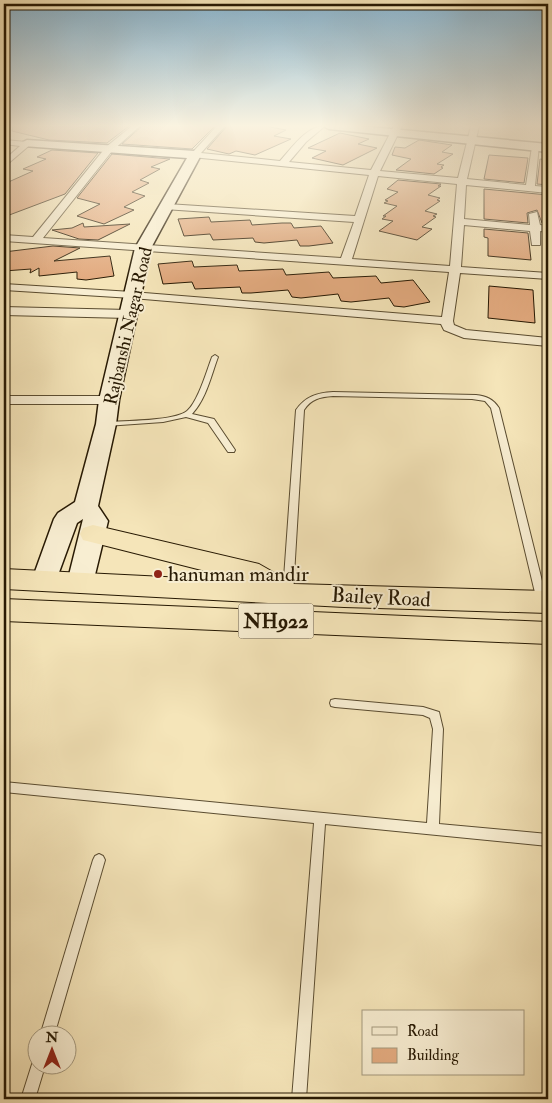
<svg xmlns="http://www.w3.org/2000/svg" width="552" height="1103" font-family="'IM FELL Double Pica',serif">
	<rect width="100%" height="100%" fill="#f5e5b9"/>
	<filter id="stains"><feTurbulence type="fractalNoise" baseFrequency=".004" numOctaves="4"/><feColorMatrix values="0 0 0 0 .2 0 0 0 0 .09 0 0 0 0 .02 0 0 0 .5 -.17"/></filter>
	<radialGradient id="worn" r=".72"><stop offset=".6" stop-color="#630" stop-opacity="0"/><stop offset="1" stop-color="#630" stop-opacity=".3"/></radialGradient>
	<!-- building -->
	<g fill="#e2aa7f" stroke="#271903">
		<polygon points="13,126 129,126 107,143 49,140 12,131"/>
		<polygon points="142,126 215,126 192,149 122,144"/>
		<polygon points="227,126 265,126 286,130 274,136 291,139 255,155 236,151 229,154 207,149"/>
		<polygon points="340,133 369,139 358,144 377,148 343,165 312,158 326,151 308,148"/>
		<polygon points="419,140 452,145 442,152 453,154 437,164 444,165 441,167 443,168 434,174 396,170 411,159 392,155 395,147 405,148"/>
		<polygon points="52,150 98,153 65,194 4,217 4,184 33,171 23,169 46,159 37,157"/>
		<polygon points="112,154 170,159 151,167 160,169 140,180 149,183 132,192 145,196 124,207 134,210 104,224 77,216 100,204 77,198"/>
		<polygon points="489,155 528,158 524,183 484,179"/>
		<polygon points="540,159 548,160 548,185 537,184"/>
		<polygon points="398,180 441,184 438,186 441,186 428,195 440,198 437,200 440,201 425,211 437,214 433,216 436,217 422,227 432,229 417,240 379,231 393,221 382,219 386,216 383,216 397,206 384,203 388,201 385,200 398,192 387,189"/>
		<polygon points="484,189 548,195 548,224 542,223 537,210 527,213 528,223 484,219"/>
		<polygon points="209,217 211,222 250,220 252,225 282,223 291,223 294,228 321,226 333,243 309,246 300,246 297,240 264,243 255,242 253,238 213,240 210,234 184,236 178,219"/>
		<polygon points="83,223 84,227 130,224 98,240 79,239 52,230 72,228"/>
		<polygon points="484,229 528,233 531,260 488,256 488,238 484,237"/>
		<polygon points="53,246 80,248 54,261 110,256 114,276 86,280 77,279 77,272 39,276 39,268 30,273 31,269 4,271 4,252"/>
		<polygon points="192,261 194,267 237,265 239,271 283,269 286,275 329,272 333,278 376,276 381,283 413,280 430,302 404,307 394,306 389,298 351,302 341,301 338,294 301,298 292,297 288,290 251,293 242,293 240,287 195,289 192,282 163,284 158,264"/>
		<polygon points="489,286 533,290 535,323 488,318"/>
	</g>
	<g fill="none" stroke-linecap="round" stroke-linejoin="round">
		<!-- lane casing -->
		<g stroke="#5a4c30" stroke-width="2">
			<g id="lane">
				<path d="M215,355L218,357C211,376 206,399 192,414L214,419L235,450L234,452H228L208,423L186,417L163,422L106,426L102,424L106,422C124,421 175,421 187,411C198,402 207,370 212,357Z"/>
				<path d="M333,392L476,395C486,396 493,399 499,408L547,601L545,603H539L537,601L491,408L485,401L472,399L333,396C320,397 311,399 304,410L293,592L291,594H285L283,592L296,410C306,396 317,393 333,392Z"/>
				<polygon points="335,699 423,707 439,712 443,729 439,824 548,834 548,846 325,824 306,1099 292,1099 314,823 4,792 4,782 427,823 433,729 430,718 423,715 335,707 331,706 330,703 331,700"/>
				<polygon points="99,854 103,856 105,860 54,1036 40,1036 93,860 95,856"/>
				<polygon points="38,1059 38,1066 45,1066 35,1099 21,1099 33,1061"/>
			</g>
		</g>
		<!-- street casing -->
		<g stroke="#5a4c30" stroke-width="2">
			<g id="street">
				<path d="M132,126H140L112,151L43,238L341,258L354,222L164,209V205L167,204L355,216L369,175L192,157V153L217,126H225L201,153L280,161C292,148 306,126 325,126L306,142L289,162L371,170L394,126H402L380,171L458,178L471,126H479L467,179L526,185L532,147L539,145L535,186L548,187V193L466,185L464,219L530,225L529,214L537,212L540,225L548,226V232L540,231V245H532L530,231L464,225L461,267L548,273V279L460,273L453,321L454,325L466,330L548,338V346L464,338L444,330L441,324L132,298L4,290V284L132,292L442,317L449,272L4,241V235L33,237L106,147ZM378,176L457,184L450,266L352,259Z"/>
				<polygon points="4,140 27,142 31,144 4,167 4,160 20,146 4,144"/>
				<polygon points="4,307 128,310 134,314 128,318 4,315"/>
				<polygon points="4,396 109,396 116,400 109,404 4,404"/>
			</g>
		</g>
		<!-- secondary casing -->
		<g stroke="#271903" stroke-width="3">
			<g id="secondary">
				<polygon points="323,126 360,126 548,144 548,152 329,129"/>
				<polygon points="27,140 195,151 201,155 151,248 119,400 116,424 98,506 108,521 93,583 89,590 80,592 71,590 67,583 83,519 77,523 54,586 45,589 36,586 32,580 54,519 58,513 75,502 96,424 99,400 135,248 187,158 23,146 23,142"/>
			</g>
		</g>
		<!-- highway casing -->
		<g stroke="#271903" stroke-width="2">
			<g id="highway">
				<polygon points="93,525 259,564 294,584 548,591 548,613 344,607 4,589 4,569 245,581 83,540 80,534 83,528"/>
				<polygon points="4,599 548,622 548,644 4,621"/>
			</g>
		</g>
		<!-- lane -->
		<use href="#lane" fill="#f8eed2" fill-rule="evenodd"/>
		<!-- street -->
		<use href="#street" fill="#f8eed2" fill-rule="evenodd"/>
		<!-- secondary -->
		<use href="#secondary" fill="#f8eed2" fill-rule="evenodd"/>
		<!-- highway -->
		<use href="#highway" fill="#f5e5b9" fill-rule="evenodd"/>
	</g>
	<!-- sky -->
	<linearGradient id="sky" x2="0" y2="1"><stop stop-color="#8ab8d4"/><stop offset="0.45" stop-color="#faf3e0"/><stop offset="1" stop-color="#faf3e0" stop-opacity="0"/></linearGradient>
	<rect width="552" height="280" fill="url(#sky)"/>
	<!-- markers -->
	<circle fill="#8f2418" stroke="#f8eed2" stroke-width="2" cx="158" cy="574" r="5"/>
	<g text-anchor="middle" stroke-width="4" stroke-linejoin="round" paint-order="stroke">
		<!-- far-street labels -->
		<g font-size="18" fill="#271903" stroke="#f8eed2">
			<text transform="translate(128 326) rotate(-77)" y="6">Rajbanshi Nagar Road</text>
		</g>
		<!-- shield labels -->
		<rect fill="#f8eed2" stroke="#665941" stroke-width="1" x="238.5" y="603.5" width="75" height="35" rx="4"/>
		<g font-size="20" font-weight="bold" fill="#271903">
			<text x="276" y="628">NH922</text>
		</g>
		<!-- poi labels -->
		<g font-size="21" fill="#271903" stroke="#f8eed2" text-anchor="start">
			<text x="168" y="581">hanuman mandir</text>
		</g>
		<!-- street labels -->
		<g font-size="21" fill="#271903" stroke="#f8eed2">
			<text transform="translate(381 597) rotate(3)" y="7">Bailey Road</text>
		</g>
	</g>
	<!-- margin -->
	<rect width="552" height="1103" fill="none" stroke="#f5e5b9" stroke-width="20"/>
	<rect x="5" y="5" width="542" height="1093" fill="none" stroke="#271903" stroke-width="2.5"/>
	<rect x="10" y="10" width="532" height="1083" fill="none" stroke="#271903"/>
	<!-- legend -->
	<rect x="362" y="1010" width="162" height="65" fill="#f8eed2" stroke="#a4997f"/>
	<rect x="372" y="1027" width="25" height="8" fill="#f8eed2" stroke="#a4997f"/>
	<text x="407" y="1036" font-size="15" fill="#271903">Road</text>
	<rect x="372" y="1048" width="25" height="15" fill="#e2aa7f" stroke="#a4997f"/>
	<text x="407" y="1060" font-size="15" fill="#271903">Building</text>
	<!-- north arrow -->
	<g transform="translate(52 1050)"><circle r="24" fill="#f8eed2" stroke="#a4997f"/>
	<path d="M0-4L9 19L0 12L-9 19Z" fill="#8f2418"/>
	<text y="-8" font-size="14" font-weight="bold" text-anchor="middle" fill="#271903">N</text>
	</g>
	<rect width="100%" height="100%" filter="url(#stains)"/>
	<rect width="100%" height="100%" fill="url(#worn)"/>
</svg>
